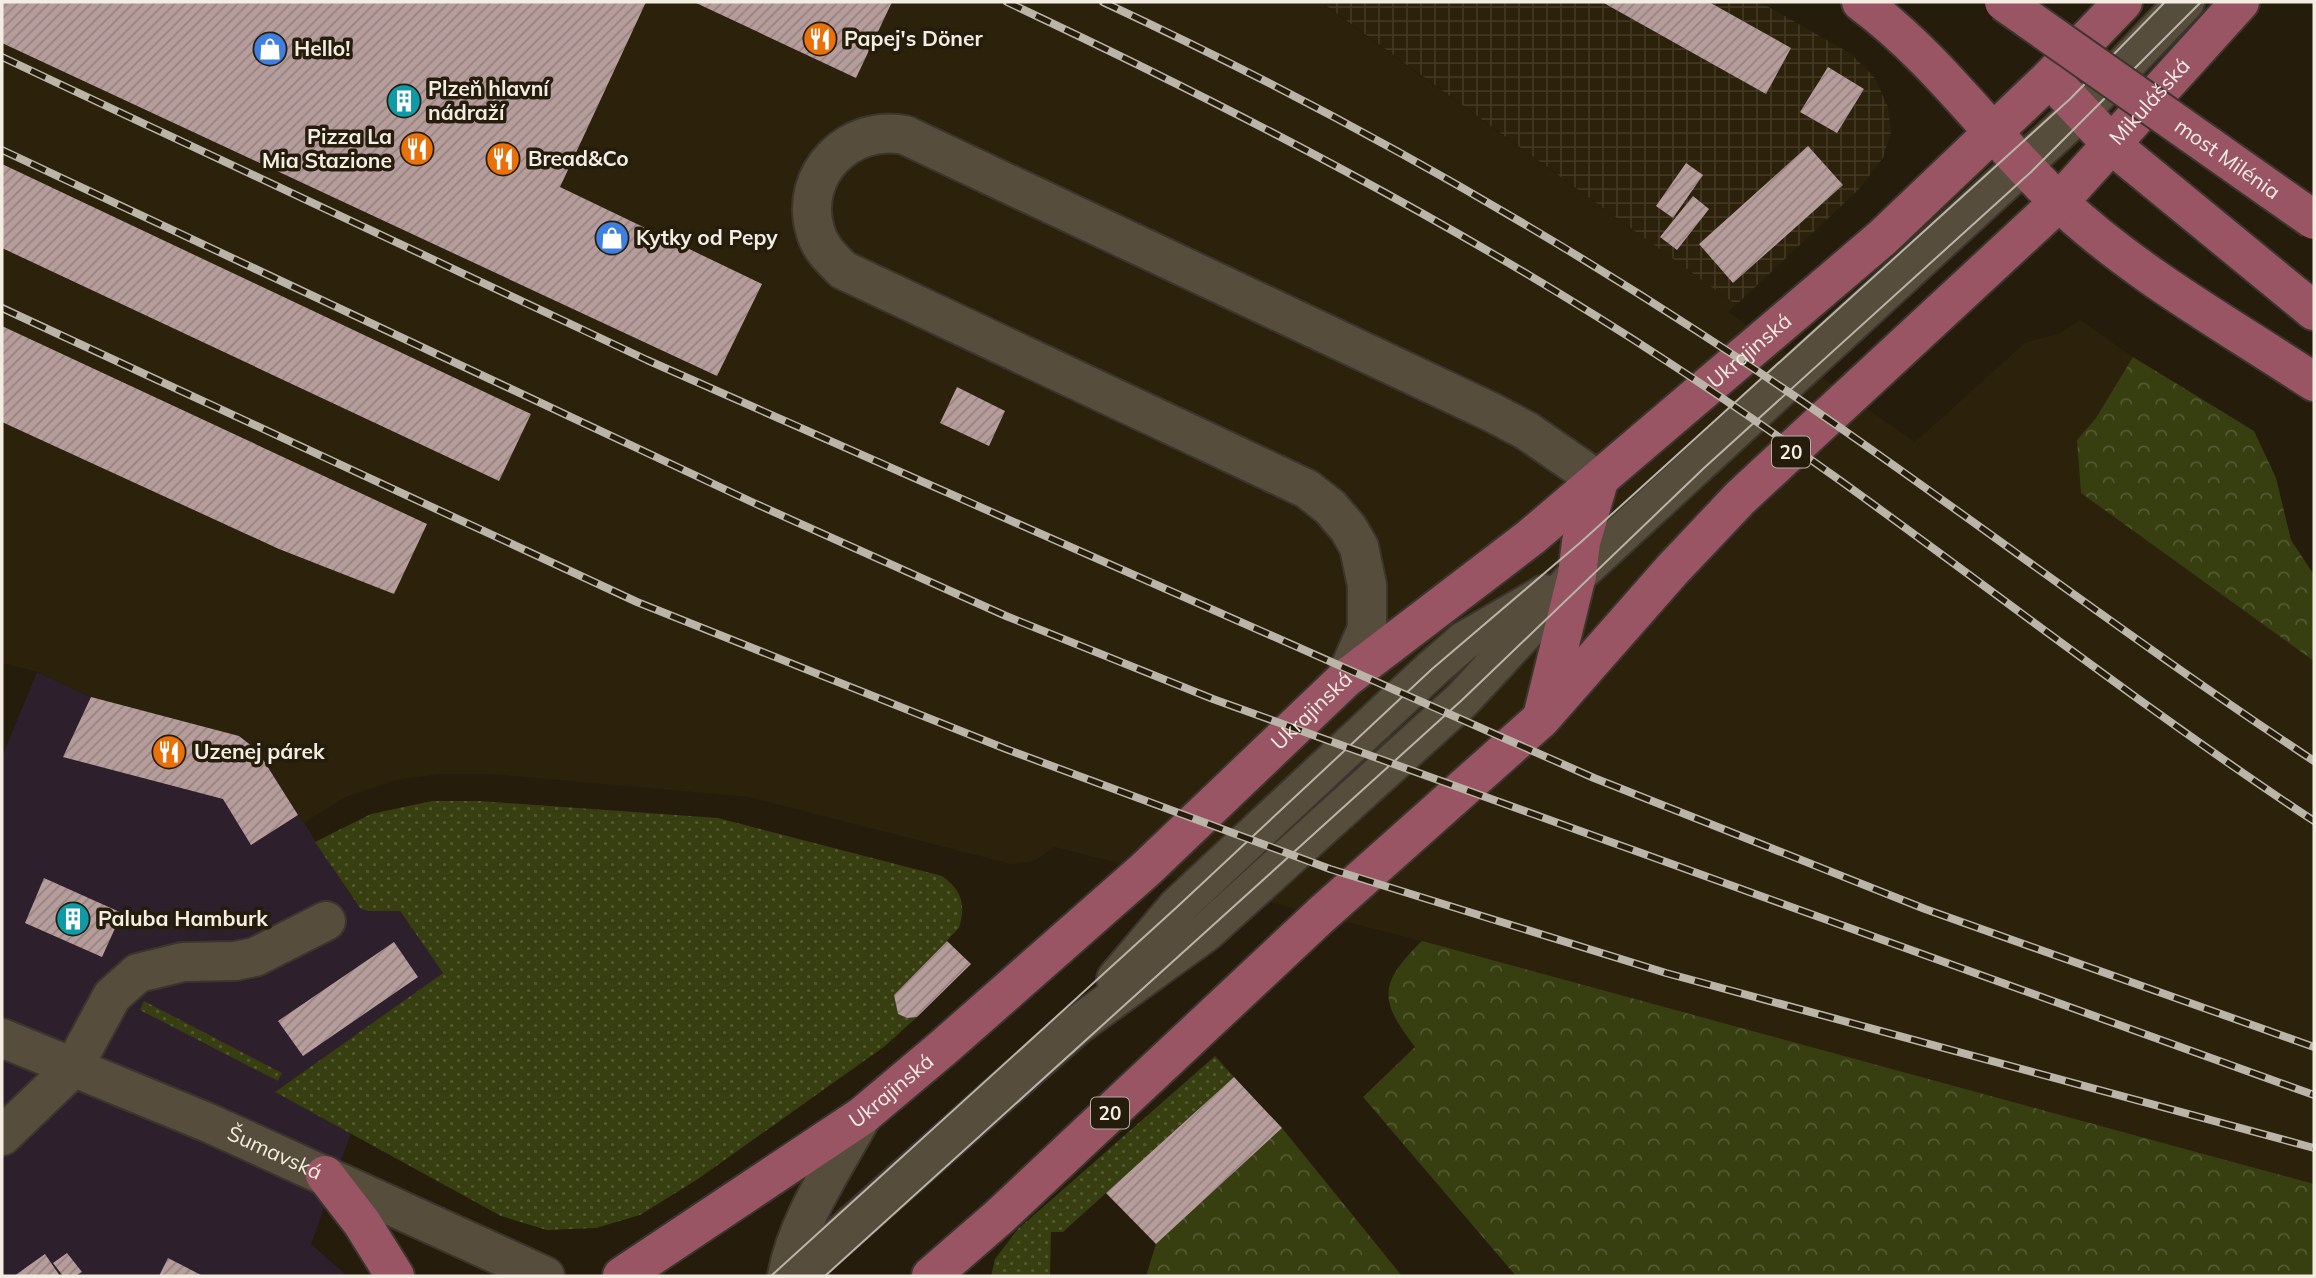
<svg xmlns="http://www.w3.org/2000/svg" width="2316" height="1278" font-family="Mulish,sans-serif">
	<defs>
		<pattern id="industrial-grid" width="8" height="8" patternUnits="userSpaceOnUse" patternTransform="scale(1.75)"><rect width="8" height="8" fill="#2c210a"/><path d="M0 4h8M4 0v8" fill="none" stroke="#413722"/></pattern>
		<pattern id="grass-dots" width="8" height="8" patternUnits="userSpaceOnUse" patternTransform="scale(1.75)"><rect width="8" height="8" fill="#373e10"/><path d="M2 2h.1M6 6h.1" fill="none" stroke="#545a32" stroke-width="1.8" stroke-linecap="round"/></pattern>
		<pattern id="forest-crowns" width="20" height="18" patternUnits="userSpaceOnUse" patternTransform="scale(1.75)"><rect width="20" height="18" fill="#373e10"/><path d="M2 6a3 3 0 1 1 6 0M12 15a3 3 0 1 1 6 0" fill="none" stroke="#545a32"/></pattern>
		<pattern id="building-hatch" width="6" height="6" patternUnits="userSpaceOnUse" patternTransform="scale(1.75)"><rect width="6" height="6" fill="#b69d9b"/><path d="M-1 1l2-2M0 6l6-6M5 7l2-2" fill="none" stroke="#958381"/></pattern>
	</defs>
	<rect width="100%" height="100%" fill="#251c0c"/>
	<!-- commercial -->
	<polygon fill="#2d202c" points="37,672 91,697 239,736 257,750 351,896 360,908 400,911 443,973 275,1092 351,1133 311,1244 347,1276 2,1276 2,757"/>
	<!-- industrial -->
	<polygon fill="url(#industrial-grid)" points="1321,2 1760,2 1851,54 1875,78 1888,107 1891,132 1883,158 1859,189 1736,305"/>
	<!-- built -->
	<polygon fill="#2c210a" points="2,2 1320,2 1736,305 1728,312 1915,442 2026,342 2058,334 2080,320 2133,357 2254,431 2276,478 2291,540 2314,575 2314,1247 1425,966 1421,941 1055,847 1034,861 1011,864 748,797 490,774 442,774 396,780 348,796 303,823 257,750 239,736 91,697 37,672 2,663"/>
	<!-- grass -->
	<g fill="url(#grass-dots)">
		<path d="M432,801H479L718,818L942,876C962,890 966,905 959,928L894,995L898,1014L907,1018L917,1017L885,1046L698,1179L640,1215L596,1228L547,1230L501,1216L275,1092L443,973L400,911H368L360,908L315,842L371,814Z"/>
		<polygon points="144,1001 282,1073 278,1081 140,1010"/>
		<polygon points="1215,1056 1234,1077 1063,1232 1051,1232 1050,1276 991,1276 995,1259 1018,1229"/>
	</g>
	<!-- forest -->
	<g fill="url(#forest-crowns)">
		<polygon points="2133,357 2254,431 2276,478 2291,540 2314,575 2314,661 2081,493 2077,440 2096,418"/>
		<path d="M1422,941L2314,1184V1276H1516L1363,1097L1415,1047C1379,1000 1378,984 1422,941Z"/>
		<polygon points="1282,1128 1402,1276 1146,1276 1156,1244"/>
	</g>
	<!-- building -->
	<g fill="url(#building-hatch)">
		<polygon points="2,2 646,2 560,187 762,284 717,376 2,43"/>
		<polygon points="694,2 892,2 856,78"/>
		<polygon points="1602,2 1709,2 1791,48 1766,94"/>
		<polygon points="1828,67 1864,89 1837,133 1800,112"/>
		<polygon points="1808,146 1843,185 1733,283 1699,244"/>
		<polygon points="1686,163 1703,175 1673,218 1656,206"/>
		<polygon points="2,164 531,414 499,481 2,248"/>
		<polygon points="1693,196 1709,209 1677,250 1660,237"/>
		<polygon points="2,326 427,524 394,594 279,549 2,422"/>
		<polygon points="957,387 1005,411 989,446 940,423"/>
		<polygon points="91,697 239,736 257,750 298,815 251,845 223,799 63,757"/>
		<polygon points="44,878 122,913 102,957 25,923"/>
		<polygon points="947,941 971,964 917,1017 907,1018 898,1014 894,995"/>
		<polygon points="394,942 418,977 303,1056 278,1021"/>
		<polygon points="1234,1077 1282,1128 1156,1244 1106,1193"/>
		<polygon points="67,1253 82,1272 75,1276 63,1276 53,1263"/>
		<polygon points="45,1254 60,1276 14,1276"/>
		<polygon points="168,1258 203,1276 159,1276"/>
	</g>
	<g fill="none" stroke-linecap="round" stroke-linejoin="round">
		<!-- minor casing -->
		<g stroke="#3c352d" stroke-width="42">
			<g id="minor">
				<path d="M1345,679L1367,629V585L1359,547L1348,528L1330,507L1307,489L843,270C831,258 819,247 815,230C799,174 849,124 905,135L1491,412L1527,431L1599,481"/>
				<polyline points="1116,979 1177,907 1432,669 1464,641 1545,594"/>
				<path id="s1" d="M2,1038L211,1124L545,1276"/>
				<polyline points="2,1136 73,1068 112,996 138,973 183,962 235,961 255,957 326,921"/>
				<path d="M787,1276C797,1220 835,1166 862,1116"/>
				<polyline points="795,1276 1076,1026 1206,932 1462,700 1577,575 2080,112 2185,2"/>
			</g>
		</g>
		<!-- major casing -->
		<g stroke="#3c352d" stroke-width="42">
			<g id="major">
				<path d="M1861,2C1937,58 1991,137 2059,202C2134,273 2228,325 2314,382"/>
				<polyline points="2050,78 2113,146 2314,311"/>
				<polyline points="1543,713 1577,575 1581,542 1599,481"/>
				<polyline points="325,1175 362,1223 395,1276"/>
				<path id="s2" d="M622,1276L862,1116L944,1047L1145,870L1345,679L1531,537L1882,238L2050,78L2123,2"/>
				<path id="s3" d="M931,1276L999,1217L1321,915L1541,719L1672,570L1740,498L2059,202L2240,2"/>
			</g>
		</g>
		<!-- minor -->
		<use href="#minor" stroke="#574d3c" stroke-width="38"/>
		<!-- major -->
		<use href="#major" stroke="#995564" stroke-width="38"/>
		<!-- tram -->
		<g stroke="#bbb4a8" stroke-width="2">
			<polyline points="771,1276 1177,907 1432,669 1581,542 2070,99 2165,2"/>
			<polyline points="825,1276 1462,700 1704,468 2031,172 2201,2"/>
		</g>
		<!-- rail casing -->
		<g stroke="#bbb4a8" stroke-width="8">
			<g id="rail">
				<path d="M1007,2C1235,109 1457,224 1668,362C1890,507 2094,676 2314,821"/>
				<path d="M1103,2C1310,98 1509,209 1700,333C1909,469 2106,624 2314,761"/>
				<polyline points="2,57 647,360 1594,778 1925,909 2314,1047"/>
				<polyline points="2,150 754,503 1006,616 1213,699 2314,1095"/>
				<polyline points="2,308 637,602 1006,749 1330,869 1666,973 2314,1148"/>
			</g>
		</g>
		<!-- rail -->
		<use href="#rail" stroke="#251c0c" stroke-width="5" stroke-dasharray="16" stroke-linecap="butt"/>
		<!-- major-bridge casing -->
		<g stroke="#3c352d" stroke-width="42" stroke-linecap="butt">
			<g id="major-bridge">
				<path id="s4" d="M2004,2L2314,220"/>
			</g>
		</g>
		<!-- major-bridge -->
		<use href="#major-bridge" stroke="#995564" stroke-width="38"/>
	</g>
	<!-- icons -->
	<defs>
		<g id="restaurant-disc" transform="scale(1.75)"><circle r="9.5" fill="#e8710a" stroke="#251c0c"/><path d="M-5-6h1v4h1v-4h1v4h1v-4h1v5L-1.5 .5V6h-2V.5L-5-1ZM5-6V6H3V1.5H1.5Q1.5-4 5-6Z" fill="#fff"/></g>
		<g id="shop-disc" transform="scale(1.75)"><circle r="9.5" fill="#3f7fe0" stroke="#251c0c"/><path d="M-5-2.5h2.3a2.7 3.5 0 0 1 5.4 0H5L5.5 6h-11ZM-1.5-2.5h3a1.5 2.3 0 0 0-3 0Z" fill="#fff"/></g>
		<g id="building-disc" transform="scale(1.75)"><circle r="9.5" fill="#0f9aa8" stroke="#251c0c"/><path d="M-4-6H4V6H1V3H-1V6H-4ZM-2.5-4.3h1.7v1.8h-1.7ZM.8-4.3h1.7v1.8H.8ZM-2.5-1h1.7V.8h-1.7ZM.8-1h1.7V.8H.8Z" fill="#fff"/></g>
	</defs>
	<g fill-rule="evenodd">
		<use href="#restaurant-disc" x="820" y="39"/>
		<use href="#shop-disc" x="270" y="49"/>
		<use href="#building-disc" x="404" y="101"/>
		<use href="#restaurant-disc" x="417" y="149"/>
		<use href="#restaurant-disc" x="503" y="159"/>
		<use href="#shop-disc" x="612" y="238"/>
		<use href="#restaurant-disc" x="169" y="752"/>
		<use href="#building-disc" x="73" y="919"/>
	</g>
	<g text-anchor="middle" stroke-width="7" stroke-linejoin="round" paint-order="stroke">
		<!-- shield labels -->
		<g fill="#251c0c" stroke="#b5aea2" stroke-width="2">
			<rect x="1772" y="436.5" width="38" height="31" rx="5"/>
			<rect x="1091" y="1097.5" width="38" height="31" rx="5"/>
		</g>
		<g font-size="19" font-weight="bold" fill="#f3ede2">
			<text x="1791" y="459">20</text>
			<text x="1110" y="1120">20</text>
		</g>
		<!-- poi labels -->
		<g font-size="21" font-weight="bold" fill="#f3ede2" stroke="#251c0c" text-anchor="start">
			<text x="844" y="46">Papej's Döner</text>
			<text x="294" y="56">Hello!</text>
			<text x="428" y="96">Plzeň hlavní<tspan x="428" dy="24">nádraží</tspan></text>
			<text x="392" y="144" text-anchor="end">Pizza La<tspan x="392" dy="24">Mia Stazione</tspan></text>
			<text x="528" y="166">Bread&amp;Co</text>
			<text x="636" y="245">Kytky od Pepy</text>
			<text x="194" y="759">Uzenej párek</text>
			<text x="98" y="926">Paluba Hamburk</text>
		</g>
		<!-- street labels -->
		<g font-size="21" fill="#f3ede2" stroke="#251c0c">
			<text dy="7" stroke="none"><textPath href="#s3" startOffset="1694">Mikulášská</textPath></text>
			<text dy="7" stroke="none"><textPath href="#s4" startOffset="273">most Milénia</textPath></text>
			<text dy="7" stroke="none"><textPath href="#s2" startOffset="1461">Ukrajinská</textPath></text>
			<text dy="7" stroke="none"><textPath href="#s2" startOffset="894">Ukrajinská</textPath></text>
			<text dy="7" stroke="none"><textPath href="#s2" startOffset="327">Ukrajinská</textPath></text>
			<text dy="7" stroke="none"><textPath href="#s1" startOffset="296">Šumavská</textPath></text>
		</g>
	</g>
	<!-- border -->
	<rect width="2316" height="1278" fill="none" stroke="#f3ede2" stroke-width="7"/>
</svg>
